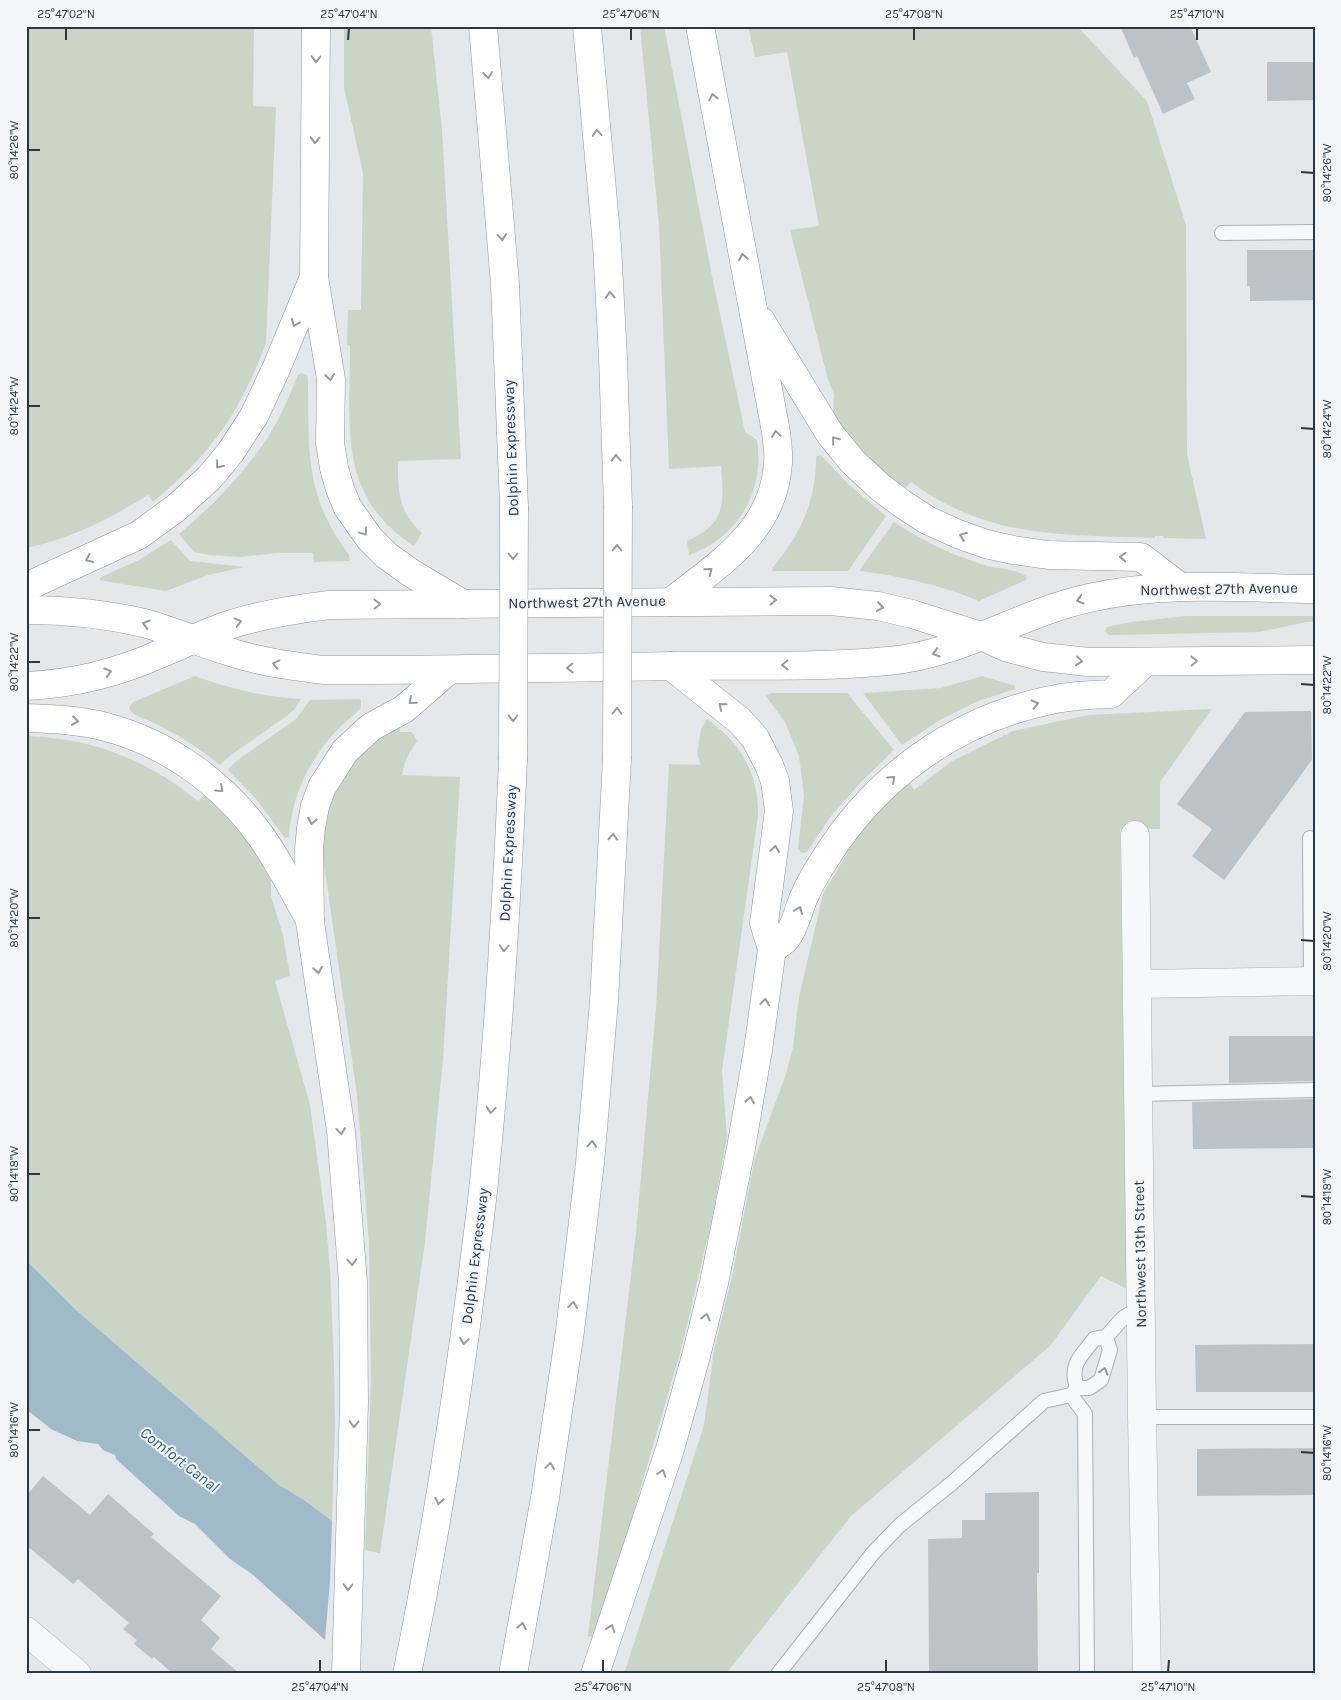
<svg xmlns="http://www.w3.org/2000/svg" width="1341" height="1700" font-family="Karla,sans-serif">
	<rect width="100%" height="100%" fill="#e4e8eb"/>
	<!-- green -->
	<g fill="#cbd5c5">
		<path d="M26,26H254L253,106L276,107L266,343C240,413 211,454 153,502L148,495C108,520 72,538 26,548Z"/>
		<path d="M344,26H431L442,130L461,459L398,461C398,491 398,512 422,533L414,546C337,496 350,426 350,346L347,345L348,310H361L363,173L344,88Z"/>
		<path d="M640,26H664L713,281L745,432L757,440C765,491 738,538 689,555L687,541C726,524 724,503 721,466L669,469L659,225Z"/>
		<path d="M748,26H1077L1147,101L1186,225L1187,454L1206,539L1164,538L1163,536H1155V538C1066,535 987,539 911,482L904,490C875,466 856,445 833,416L834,394L828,380L790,230L819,226L787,52L755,57Z"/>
		<path d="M301,373L307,375L308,379C309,450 304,495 349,555L350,561L314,562L313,553H277L240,557L209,555L194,552L179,534C218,501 254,464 279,418C286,404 292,389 298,375Z"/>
		<path d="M821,455L849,485L886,516L848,571H772L773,567C800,536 816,500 816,459L817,456Z"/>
		<path d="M894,522C923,541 954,556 987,566C997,568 1022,571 1027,577L1026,580L979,601C940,585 901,576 859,571Z"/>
		<polygon points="171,540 190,561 245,567 208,575 166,591 99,580 101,577 139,560"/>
		<polygon points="1187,616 1315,616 1315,622 1307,622 1259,632 1113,635 1109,635 1105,631 1107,627 1131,622"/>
		<path d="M195,676C230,689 264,697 301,699L295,709L287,716L231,755L220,765C199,748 177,734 152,722C144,718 133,717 129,708L133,702Z"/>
		<polygon points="982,676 1015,686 1015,689 978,701 940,720 902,745 863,693 941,688"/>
		<polygon points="771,693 847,693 894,750 862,781 831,816 807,852 802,853 798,849 804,795 799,756 786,724 766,696"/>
		<path d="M358,699L361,700V708C355,714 347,720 341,726C311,755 291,796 289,837L285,838L256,799L228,770L235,762L296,719L310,700Z"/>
		<polygon points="1212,709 1160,782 1160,829 1120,829 1127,1289 1101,1276 1050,1346 851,1516 726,1674 624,1674 704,1425 714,1350 733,1272 754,1161 786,1074 793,1047 799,997 823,894 860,831 908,781 914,790 952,761 1013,731 1089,715"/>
		<path d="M707,719C741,743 759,774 758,816L722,1071L727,1138L711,1223L682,1346L597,1638L588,1636L636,1233L656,1008L669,764L701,765L697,754L701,729Z"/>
		<path d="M400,723V732H412L417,741C409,752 404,762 402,775L460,777L443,1059L425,1242L380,1553L365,1550L371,1381L369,1243L357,1095L322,850L324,818L338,783L360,751Z"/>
		<path d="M26,736C93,738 147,760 198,801L205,794L241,832L263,863L271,881V896L283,935L290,976L275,981L310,1105L326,1223L330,1270L334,1365L335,1427L332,1521L304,1500L279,1485L76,1310L26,1260Z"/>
	</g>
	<!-- water -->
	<polygon fill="#a0baca" points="26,1260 76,1310 279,1485 304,1500 332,1521 330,1582 325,1640 252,1574 230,1559 195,1524 179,1516 116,1459 115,1455 103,1450 98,1444 77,1441 51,1429 26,1409"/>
	<!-- building -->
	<g fill="#bbc2c8">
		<polygon points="1120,26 1190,26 1211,72 1187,83 1195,99 1163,114 1137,56 1134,58"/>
		<polygon points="1267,62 1315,62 1315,100 1267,101"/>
		<polygon points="1247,250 1315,250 1315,300 1250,301 1250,286 1247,286"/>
		<polygon points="1311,711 1312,760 1224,880 1192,856 1212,829 1177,804 1245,712"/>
		<polygon points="1229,1036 1315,1036 1315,1081 1229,1083"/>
		<polygon points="1315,1099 1315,1148 1193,1149 1192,1102"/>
		<polygon points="1315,1344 1315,1392 1196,1392 1195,1345"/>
		<polygon points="1315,1448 1315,1495 1197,1496 1197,1449"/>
		<polygon points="43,1476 90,1515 108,1494 154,1534 151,1537 221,1596 201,1620 220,1638 211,1649 240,1674 173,1674 154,1657 152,1659 134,1644 137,1640 123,1629 129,1623 78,1579 73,1584 26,1545 26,1496"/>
		<polygon points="1039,1492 1039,1573 1037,1573 1038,1674 929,1674 928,1539 962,1538 962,1520 985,1520 985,1493"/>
	</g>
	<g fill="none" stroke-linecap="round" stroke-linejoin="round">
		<!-- service casing -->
		<g stroke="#a9afb5" stroke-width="16">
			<g id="service">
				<polyline points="1222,233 1315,232"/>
				<polyline points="1310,838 1311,981"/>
				<polyline points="1139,1094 1315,1090"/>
				<path d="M1077,1388C1069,1364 1081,1357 1094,1339L1106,1337L1123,1318L1141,1307"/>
				<polyline points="1077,1388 1089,1388 1101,1380 1110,1350 1106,1337"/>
				<polyline points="1071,1395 1085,1414 1087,1674"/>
				<polyline points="1142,1417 1315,1417"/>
				<polyline points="778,1674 873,1553 900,1525 952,1483 1044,1401 1071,1395 1077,1388"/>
			</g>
		</g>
		<!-- minor casing -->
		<g stroke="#a9afb5" stroke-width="29">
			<g id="minor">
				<polyline points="1135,835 1142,1417 1147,1674"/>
				<polyline points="1137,984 1315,981"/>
				<polyline points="26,1631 77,1674"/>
			</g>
		</g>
		<!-- trunk casing -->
		<g stroke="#8b97a2" stroke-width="29">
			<g id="trunk">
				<path d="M26,610C66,610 105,614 144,623C172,631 199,642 227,651C259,662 292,666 324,670C440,670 556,668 672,666C744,665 817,668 888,661C960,655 1020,613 1089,598C1163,581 1240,588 1315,589"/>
				<path d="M26,686C72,684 120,672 162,653C185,644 208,631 232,624C264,614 296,609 329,605L831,601L878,606L912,614L981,636L1008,648L1043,657L1088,662L1315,660"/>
			</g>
		</g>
		<!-- motorway casing -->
		<g stroke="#8b97a2" stroke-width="29">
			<g id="motorway">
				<polyline points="316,26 314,277 331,379 330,443 334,468 340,489 348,508 370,539 386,555 411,573 463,604"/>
				<polyline points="483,26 505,284 514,507"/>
				<polyline points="587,26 607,245 613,358 618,506"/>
				<polyline points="761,321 830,434 853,462 881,488 901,503 927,520 958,534 986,544 1013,550 1048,555 1141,557 1180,587"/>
				<polyline points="26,587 139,535 176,508 209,478 230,453 254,416 276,369 314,277"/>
				<path d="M671,602C720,563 774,531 778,463C779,453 777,442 776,432L700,26"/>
				<path d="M26,718C53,719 80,720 106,727C167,743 223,783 260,835C279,861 294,892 310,920"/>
				<path d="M772,949C777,945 784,942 787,937C794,929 799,909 803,899C809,885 817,871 825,859C876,777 956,719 1051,700C1071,695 1091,695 1111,694L1145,662"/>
				<polyline points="346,1674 354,1403 353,1282 341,1131 310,922 309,849 311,828 315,806 322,787 345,751 371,727 404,709 449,670"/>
				<path d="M407,1674C434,1544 455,1412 472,1281C476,1244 482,1207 485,1171C499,1034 507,897 513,759"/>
				<polyline points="513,1674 545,1498 570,1331 590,1163 604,1001 617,759"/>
				<polyline points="595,1674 670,1449 696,1356 714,1283 741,1148 758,1050 772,949 764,923 779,811 775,781 769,765 755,738 740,721 671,666"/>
			</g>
		</g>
		<!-- service -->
		<use href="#service" stroke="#f6f8f9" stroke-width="14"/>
		<!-- minor -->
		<use href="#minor" stroke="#f6f8f9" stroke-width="28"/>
		<!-- trunk -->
		<use href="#trunk" stroke="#fff" stroke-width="28"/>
		<!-- motorway -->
		<use href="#motorway" stroke="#fff" stroke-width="28"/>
		<!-- motorway-bridge casing -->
		<g stroke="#8b97a2" stroke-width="29" stroke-linecap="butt">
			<g id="motorway-bridge">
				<polyline points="513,759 514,507"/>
				<polyline points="617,759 618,506"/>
			</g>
		</g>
		<!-- motorway-bridge -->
		<use href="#motorway-bridge" stroke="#fff" stroke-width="28"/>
	</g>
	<!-- one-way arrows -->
	<defs><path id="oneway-chevron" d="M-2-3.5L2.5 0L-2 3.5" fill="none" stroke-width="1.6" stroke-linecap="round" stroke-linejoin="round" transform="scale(1.25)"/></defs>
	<g stroke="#959ba1">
		<use href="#oneway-chevron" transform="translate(316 59) rotate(91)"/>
		<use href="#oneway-chevron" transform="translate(488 75) rotate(84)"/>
		<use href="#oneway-chevron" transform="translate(713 97) rotate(-101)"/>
		<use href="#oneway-chevron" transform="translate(597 133) rotate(-95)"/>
		<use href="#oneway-chevron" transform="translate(315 140) rotate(91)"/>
		<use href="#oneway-chevron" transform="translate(502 237) rotate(85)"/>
		<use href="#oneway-chevron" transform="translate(743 257) rotate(-100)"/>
		<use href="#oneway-chevron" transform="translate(610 295) rotate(-93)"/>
		<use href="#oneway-chevron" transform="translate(295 323) rotate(112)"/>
		<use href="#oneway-chevron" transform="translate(330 377) rotate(84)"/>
		<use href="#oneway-chevron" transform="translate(776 434) rotate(-98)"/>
		<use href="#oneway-chevron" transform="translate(835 440) rotate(-129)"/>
		<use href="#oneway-chevron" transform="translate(616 458) rotate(-92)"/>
		<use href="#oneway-chevron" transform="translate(219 465) rotate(129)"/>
		<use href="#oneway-chevron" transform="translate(364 532) rotate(53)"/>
		<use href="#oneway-chevron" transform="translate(963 536) rotate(-159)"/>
		<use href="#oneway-chevron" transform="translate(617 548) rotate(-90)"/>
		<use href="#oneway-chevron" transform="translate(513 556) rotate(90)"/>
		<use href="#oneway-chevron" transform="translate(1123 557) rotate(-178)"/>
		<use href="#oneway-chevron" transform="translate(89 559) rotate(156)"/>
		<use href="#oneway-chevron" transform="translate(709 571) rotate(-39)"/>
		<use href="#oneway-chevron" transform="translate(773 600) rotate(-1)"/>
		<use href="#oneway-chevron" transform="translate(1080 600) rotate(164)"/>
		<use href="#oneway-chevron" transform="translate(377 604) rotate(-1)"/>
		<use href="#oneway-chevron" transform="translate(880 607) rotate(10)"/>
		<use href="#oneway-chevron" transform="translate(238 622) rotate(-15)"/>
		<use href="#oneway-chevron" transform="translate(146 624) rotate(-164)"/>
		<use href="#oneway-chevron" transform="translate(936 653) rotate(164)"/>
		<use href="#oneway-chevron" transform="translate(1079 661) rotate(7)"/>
		<use href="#oneway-chevron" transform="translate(1194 661) rotate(-1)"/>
		<use href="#oneway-chevron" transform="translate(276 664) rotate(-167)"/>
		<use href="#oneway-chevron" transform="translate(785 665) rotate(179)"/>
		<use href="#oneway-chevron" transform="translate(570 668) rotate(179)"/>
		<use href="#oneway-chevron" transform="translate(108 672) rotate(-17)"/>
		<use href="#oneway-chevron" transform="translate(412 701) rotate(139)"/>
		<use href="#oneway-chevron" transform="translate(1035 704) rotate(-14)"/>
		<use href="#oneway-chevron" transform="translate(722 706) rotate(-140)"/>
		<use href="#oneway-chevron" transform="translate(617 711) rotate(-90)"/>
		<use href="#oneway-chevron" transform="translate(513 718) rotate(90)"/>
		<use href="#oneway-chevron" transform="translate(75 721) rotate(8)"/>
		<use href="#oneway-chevron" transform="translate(892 779) rotate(-42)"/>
		<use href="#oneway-chevron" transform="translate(220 789) rotate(42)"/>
		<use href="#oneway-chevron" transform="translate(312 821) rotate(101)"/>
		<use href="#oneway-chevron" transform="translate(613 837) rotate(-87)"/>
		<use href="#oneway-chevron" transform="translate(775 849) rotate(-82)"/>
		<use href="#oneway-chevron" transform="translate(799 910) rotate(-68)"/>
		<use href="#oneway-chevron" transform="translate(504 948) rotate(94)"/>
		<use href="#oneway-chevron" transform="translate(318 970) rotate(81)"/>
		<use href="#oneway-chevron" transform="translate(765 1002) rotate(-82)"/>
		<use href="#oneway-chevron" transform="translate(750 1100) rotate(-80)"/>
		<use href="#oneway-chevron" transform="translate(491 1110) rotate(95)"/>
		<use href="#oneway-chevron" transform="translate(341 1131) rotate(84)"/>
		<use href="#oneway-chevron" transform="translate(592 1144) rotate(-85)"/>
		<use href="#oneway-chevron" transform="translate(352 1262) rotate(86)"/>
		<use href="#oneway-chevron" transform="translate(573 1305) rotate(-83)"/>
		<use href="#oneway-chevron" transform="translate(706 1317) rotate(-76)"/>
		<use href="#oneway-chevron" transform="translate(464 1341) rotate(98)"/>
		<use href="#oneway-chevron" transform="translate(354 1424) rotate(91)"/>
		<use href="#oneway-chevron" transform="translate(550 1466) rotate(-82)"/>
		<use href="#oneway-chevron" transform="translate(662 1473) rotate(-72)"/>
		<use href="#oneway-chevron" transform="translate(439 1501) rotate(100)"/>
		<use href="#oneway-chevron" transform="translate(348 1587) rotate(91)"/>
		<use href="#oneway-chevron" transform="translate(522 1626) rotate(-80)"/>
		<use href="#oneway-chevron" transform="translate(611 1628) rotate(-71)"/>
	</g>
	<use stroke="#90989e" href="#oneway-chevron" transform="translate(1104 1371) rotate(-73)"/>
	<!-- ticks -->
	<path fill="none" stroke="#2b3743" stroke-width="2" d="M66,40V28M348,40L349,28M631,40V28M914,40V28M1197,40V28M28,150H40M1301,172L1314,173M28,406H40M1301,428L1314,429M28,662H40M1301,684L1314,685M28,918H40M1301,940L1314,941M28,1174H40M1301,1196L1314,1197M28,1430H40M1301,1452L1314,1453M320,1672V1660M603,1672V1660M886,1672V1660M1168,1672L1169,1660"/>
	<g text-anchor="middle" stroke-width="4" stroke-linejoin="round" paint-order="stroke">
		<!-- street labels -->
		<g font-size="15" fill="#2b3743" stroke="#f3f6f8">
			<text transform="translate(511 448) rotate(-92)" y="5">Dolphin Expressway</text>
			<text transform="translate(1219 589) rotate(-1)" y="5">Northwest 27th Avenue</text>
			<text transform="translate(587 602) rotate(-1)" y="5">Northwest 27th Avenue</text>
			<text transform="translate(508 853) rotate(-87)" y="5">Dolphin Expressway</text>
			<text transform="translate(1140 1254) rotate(-91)" y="5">Northwest 13th Street</text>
			<text transform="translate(475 1256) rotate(-83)" y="5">Dolphin Expressway</text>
		</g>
		<!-- water labels -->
		<g font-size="16" font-style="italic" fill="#365c77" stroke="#f3f6f8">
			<text transform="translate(180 1459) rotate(38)" y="6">Comfort Canal</text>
		</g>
	</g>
	<!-- border -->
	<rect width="1341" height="1700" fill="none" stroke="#f3f6f8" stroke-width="55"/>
	<rect x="28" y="28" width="1286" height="1644" fill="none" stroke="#2b3743" stroke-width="2"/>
	<g font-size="12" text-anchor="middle" fill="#2b3743">
		<text x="66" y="18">25°47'02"N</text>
		<text x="349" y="18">25°47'04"N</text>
		<text x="631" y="18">25°47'06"N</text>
		<text x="914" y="18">25°47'08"N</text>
		<text x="1197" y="18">25°47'10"N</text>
		<text transform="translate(14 150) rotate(-90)" y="4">80°14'26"W</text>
		<text transform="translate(1327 173) rotate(-90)" y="4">80°14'26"W</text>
		<text transform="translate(14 406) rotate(-90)" y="4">80°14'24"W</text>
		<text transform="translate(1327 429) rotate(-90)" y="4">80°14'24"W</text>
		<text transform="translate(14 662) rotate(-90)" y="4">80°14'22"W</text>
		<text transform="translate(1327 685) rotate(-90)" y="4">80°14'22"W</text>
		<text transform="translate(14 918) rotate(-90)" y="4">80°14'20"W</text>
		<text transform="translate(1327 941) rotate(-90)" y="4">80°14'20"W</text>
		<text transform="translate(14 1174) rotate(-90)" y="4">80°14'18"W</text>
		<text transform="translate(1327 1197) rotate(-90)" y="4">80°14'18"W</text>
		<text transform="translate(14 1430) rotate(-90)" y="4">80°14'16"W</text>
		<text transform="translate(1327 1453) rotate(-90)" y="4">80°14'16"W</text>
		<text x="320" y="1691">25°47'04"N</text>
		<text x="603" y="1691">25°47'06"N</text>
		<text x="886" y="1691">25°47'08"N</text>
		<text x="1168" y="1691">25°47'10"N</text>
	</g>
</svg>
